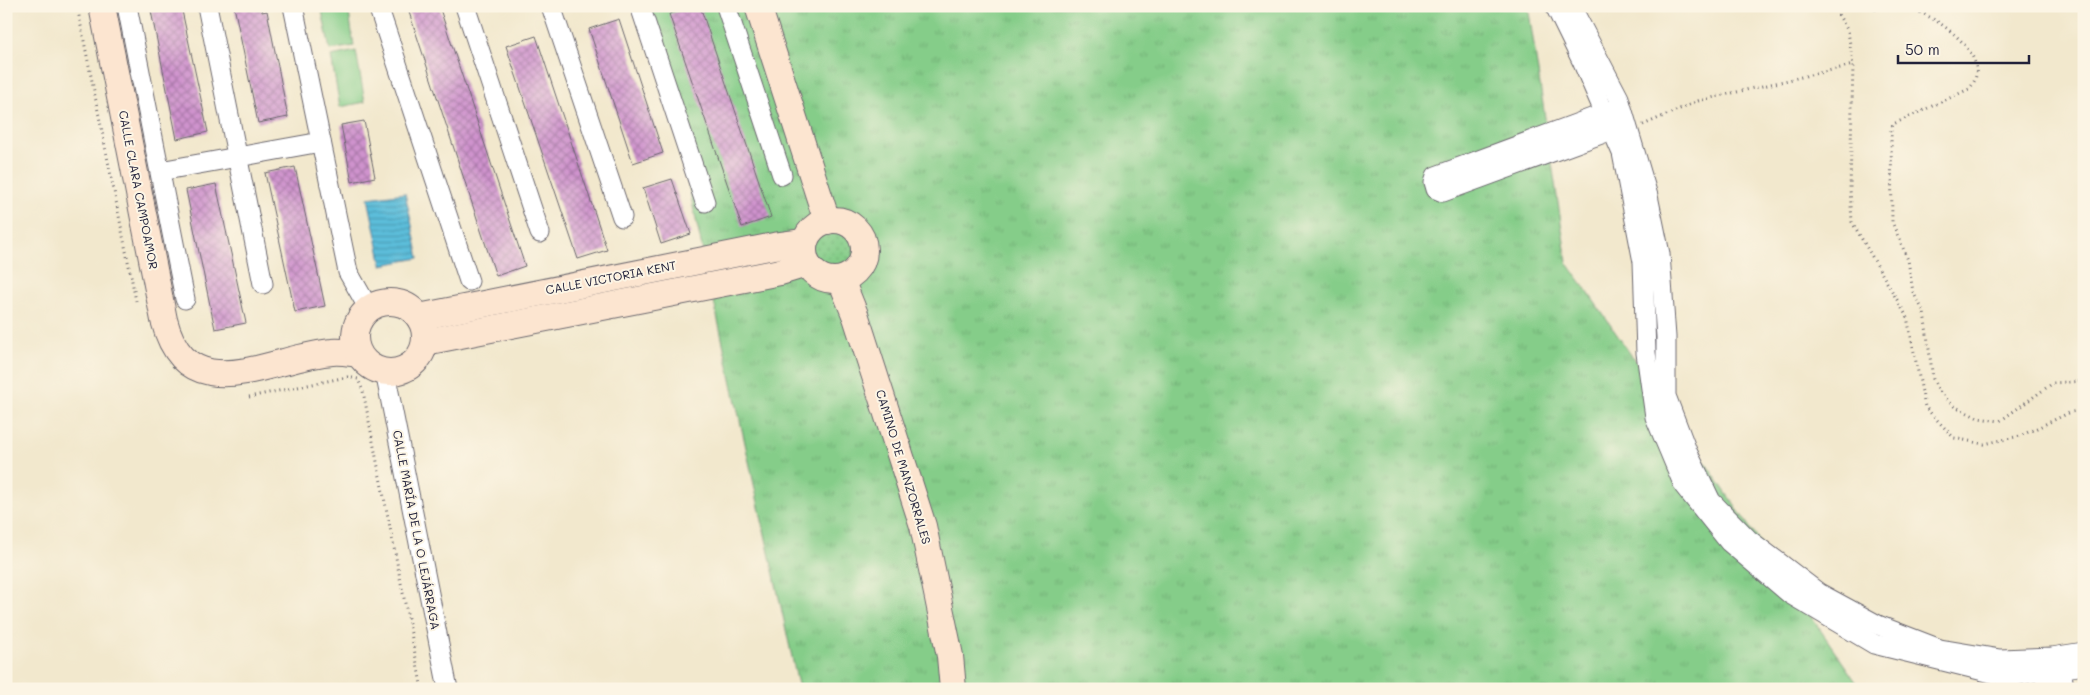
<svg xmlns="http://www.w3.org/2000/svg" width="2090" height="695" font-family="Mali,sans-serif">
	<defs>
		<pattern id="grass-tufts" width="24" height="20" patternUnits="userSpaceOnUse" patternTransform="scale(1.25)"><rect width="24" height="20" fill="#85cd89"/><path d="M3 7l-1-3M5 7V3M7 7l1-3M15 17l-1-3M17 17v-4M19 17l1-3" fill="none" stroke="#73b077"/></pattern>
		<pattern id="garden-dots" width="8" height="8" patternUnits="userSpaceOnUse" patternTransform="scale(1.25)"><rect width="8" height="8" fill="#85cd89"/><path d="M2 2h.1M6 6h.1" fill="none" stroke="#73b077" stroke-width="1.8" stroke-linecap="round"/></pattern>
		<pattern id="water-rules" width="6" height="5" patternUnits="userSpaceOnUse" patternTransform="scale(1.25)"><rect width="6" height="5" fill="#5cbdda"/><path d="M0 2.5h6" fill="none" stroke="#4c99b2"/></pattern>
		<pattern id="building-cross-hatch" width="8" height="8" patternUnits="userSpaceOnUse" patternTransform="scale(1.25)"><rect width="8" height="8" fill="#cf93cd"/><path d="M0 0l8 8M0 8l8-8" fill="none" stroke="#a878a8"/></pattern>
	</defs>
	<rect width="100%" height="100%" fill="#fcf5e5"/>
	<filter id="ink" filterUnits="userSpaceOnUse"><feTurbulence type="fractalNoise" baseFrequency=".02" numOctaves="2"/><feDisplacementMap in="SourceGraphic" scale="10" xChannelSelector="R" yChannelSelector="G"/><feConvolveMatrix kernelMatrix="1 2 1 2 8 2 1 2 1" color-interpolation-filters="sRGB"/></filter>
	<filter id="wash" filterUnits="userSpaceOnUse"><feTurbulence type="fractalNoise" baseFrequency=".0096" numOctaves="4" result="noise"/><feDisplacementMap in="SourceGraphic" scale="20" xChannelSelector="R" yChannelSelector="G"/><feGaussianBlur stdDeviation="1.12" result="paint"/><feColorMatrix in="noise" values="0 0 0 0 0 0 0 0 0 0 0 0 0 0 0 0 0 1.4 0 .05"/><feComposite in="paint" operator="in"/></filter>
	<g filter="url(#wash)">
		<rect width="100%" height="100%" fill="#f2e8cd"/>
		<!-- grass -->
		<polygon fill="url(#grass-tufts)" stroke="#547862" points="649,6 1528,6 1567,262 1861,689 799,689"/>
		<!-- garden -->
		<circle fill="url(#garden-dots)" stroke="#547862" cx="833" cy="250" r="21"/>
		<!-- pitch -->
		<g fill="#85cd89" stroke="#547862">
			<polygon points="321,6 348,6 354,46 330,50"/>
			<polygon points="356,51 365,102 340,107 331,56"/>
		</g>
		<!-- water -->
		<polygon fill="url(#water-rules)" stroke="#3f708a" points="405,193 419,258 382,265 368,198"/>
		<g id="blocks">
			<!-- building -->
			<g fill="url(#building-cross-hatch)">
				<polygon points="150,6 181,6 208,132 177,139"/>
				<polygon points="234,6 261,6 262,12 267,11 288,117 258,123"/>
				<polygon points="407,6 439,6 525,266 496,276"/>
				<polygon points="692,6 700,6 771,217 742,227 669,14"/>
				<polygon points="619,19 663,153 633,163 589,29"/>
				<polygon points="536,36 607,250 578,259 506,46"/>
				<polygon points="364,121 375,177 352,182 341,125"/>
				<polygon points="295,167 325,306 295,312 265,173"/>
				<polygon points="672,179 691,234 661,244 643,188"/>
				<polygon points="216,184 246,323 215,329 186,190"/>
			</g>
		</g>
	</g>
	<g filter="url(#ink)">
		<use href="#blocks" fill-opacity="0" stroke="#6b676e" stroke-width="1"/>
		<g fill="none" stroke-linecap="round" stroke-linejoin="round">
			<!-- street casing -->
			<g stroke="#6b676e" stroke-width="21">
				<g id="street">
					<polyline points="127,6 185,299"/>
					<polyline points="207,6 263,284"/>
					<polyline points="293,6 348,272 369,309"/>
					<polyline points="378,6 469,281"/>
					<polyline points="465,6 540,233"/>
					<polyline points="551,6 622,217"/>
					<polyline points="640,6 705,202"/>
					<polyline points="726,6 782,175"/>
					<polyline points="1555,6 1582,61 1622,153 1643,262 1646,353 1655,417 1684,486 1729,542 1790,594 1874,644 2008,677 2084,665"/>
					<polyline points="1571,6 1619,98 1648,196 1660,254 1666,337 1666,396 1687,451 1711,501 1748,539 1819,593 1878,625 1940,649 2000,659 2052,657 2084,652"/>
					<polyline points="1616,109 1436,176 1434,182 1436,189 1443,192 1623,126"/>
					<polyline points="160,171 321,142"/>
					<polyline points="385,372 448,689"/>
					<polyline points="2060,658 2064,689"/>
					<polyline points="2045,659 2048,689"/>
				</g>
			</g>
			<!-- secondary casing -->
			<g stroke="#6b676e" stroke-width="28">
				<g id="secondary">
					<path d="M102,6L164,320C188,413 270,357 332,352C341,351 350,353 359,354"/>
					<polyline points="758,6 827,221"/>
					<circle cx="834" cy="250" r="30"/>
					<polyline points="841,280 856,317 923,526 950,656 953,689"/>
					<circle cx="390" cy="337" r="35"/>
					<polyline points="419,317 774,246 804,242"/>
					<polyline points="425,342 780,272 806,264"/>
				</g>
			</g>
			<!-- path -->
			<g stroke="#6b676e" stroke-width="3" stroke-dasharray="1 4" stroke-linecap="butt">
				<polyline points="77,6 136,301"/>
				<polyline points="1833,6 1848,31 1853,65 1850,189 1852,222 1907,317 1925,407 1954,438 1984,444 2020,436 2071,412 2084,410"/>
				<polyline points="1871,6 1876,9 1901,6"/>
				<path d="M1901,6C1929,10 1999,56 1969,89L1900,121L1893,124L1891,131L1892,222L1908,260L1913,292L1924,312L1933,379L1939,391L1954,406L1978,418L2000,421L2053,383L2084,381"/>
				<polyline points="1643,125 1698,101 1853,65"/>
				<polyline points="249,397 347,377 358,379 363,391 422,689"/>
			</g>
			<!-- street -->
			<use href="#street" stroke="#fff" stroke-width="19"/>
			<!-- secondary -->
			<use href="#secondary" stroke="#fce5d0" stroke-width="26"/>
		</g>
	</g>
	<g text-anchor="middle" stroke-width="4" stroke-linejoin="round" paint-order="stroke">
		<!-- street labels -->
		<g font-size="12" fill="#22223b" stroke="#fcf5e5">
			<text transform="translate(138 190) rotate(79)" y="4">CALLE CLARA CAMPOAMOR</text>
			<text transform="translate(611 278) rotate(-11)" y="4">CALLE VICTORIA KENT</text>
			<text transform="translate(903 467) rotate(73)" y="4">CAMINO DE MANZORRALES</text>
			<text transform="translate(416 530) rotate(79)" y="4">CALLE MARÍA DE LA O LEJÁRRAGA</text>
		</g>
	</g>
	<!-- margin -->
	<rect width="2090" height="695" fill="none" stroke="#fcf5e5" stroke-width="25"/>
	<!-- scale -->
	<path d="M1898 55v8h131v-8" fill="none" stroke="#22223b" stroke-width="2.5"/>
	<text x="1905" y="55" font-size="15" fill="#22223b" stroke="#fcf5e5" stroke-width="4" paint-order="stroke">50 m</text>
</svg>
